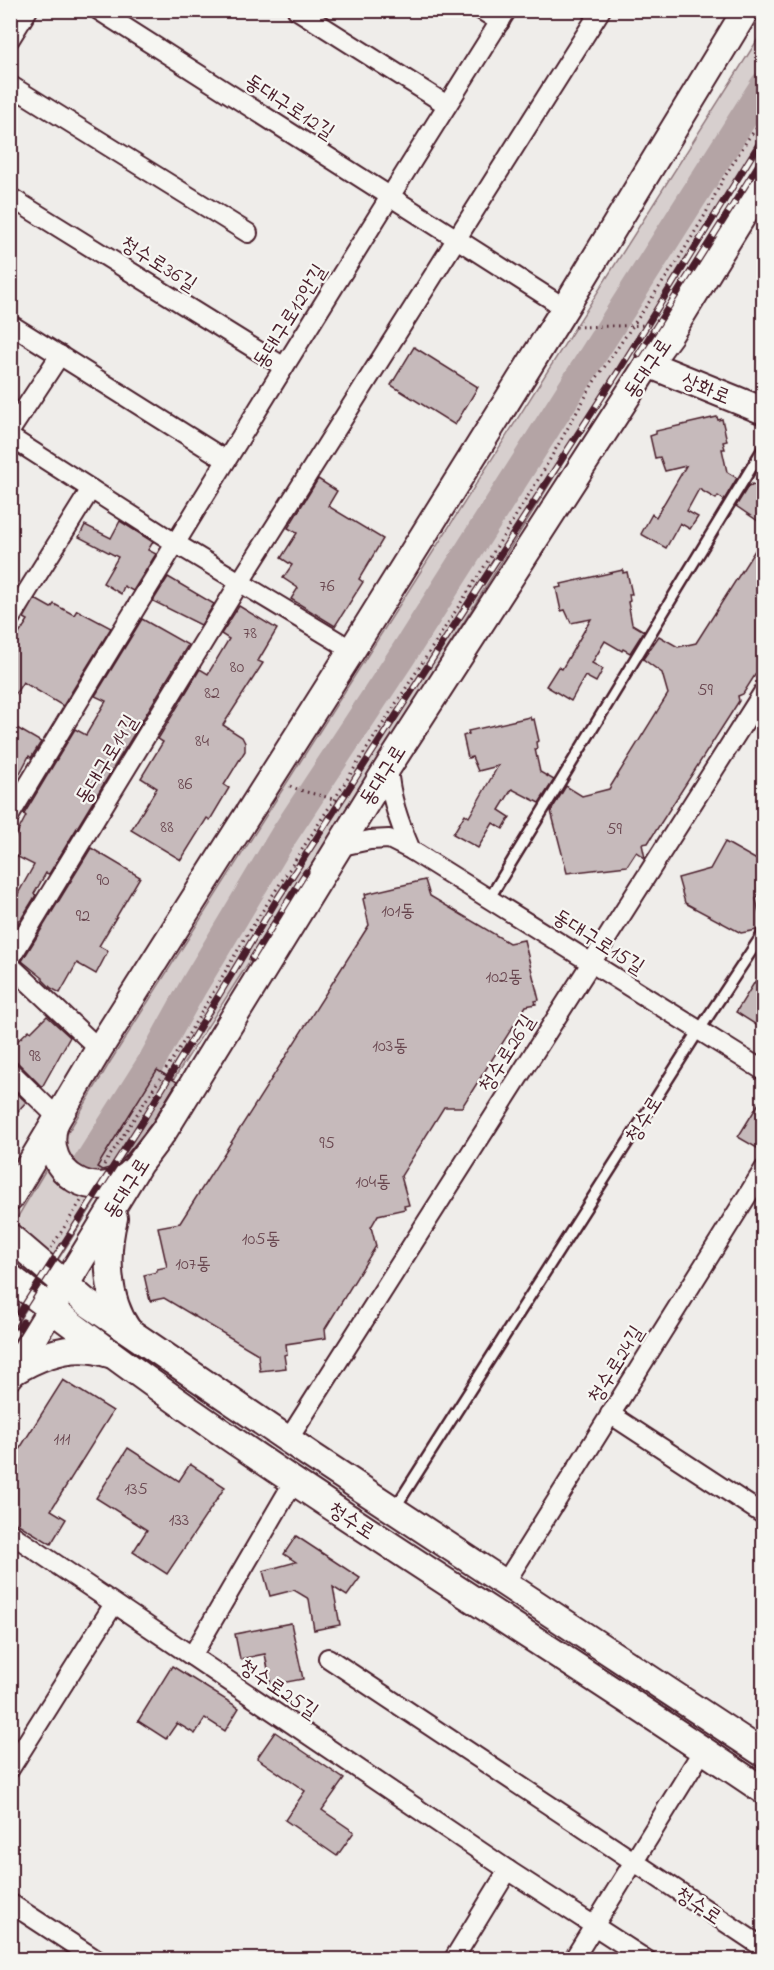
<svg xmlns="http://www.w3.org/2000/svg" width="774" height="1970" font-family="'Indie Flower','Poor Story',sans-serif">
	<rect width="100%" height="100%" fill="#efedea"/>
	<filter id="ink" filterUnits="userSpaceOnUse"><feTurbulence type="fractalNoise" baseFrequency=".0167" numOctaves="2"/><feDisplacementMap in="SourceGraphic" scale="12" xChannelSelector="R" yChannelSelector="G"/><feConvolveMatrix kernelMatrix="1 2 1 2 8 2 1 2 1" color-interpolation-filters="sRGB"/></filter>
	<g filter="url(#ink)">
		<!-- green -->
		<polygon fill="#d7cfce" stroke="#90777c" stroke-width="1.5" points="763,31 763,142 349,806 11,1333 11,1228 110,1062"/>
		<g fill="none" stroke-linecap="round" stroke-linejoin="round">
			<!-- river -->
			<polyline stroke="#b4a4a5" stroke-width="28" points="86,1165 152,1061 193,987 284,835 402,656 764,85"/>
		</g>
		<!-- building -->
		<g fill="#c6babb" stroke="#4a1f2b" stroke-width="1.5">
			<polygon points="414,347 478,387 455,425 391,385"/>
			<polygon points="717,417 718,420 722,419 727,441 723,442 725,449 722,449 727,472 737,478 724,500 718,496 716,499 699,489 687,511 698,517 690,529 680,523 666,548 641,534 652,514 656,517 686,466 665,471 660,457 655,458 650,436 656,434 656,431"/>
			<polygon points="318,479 337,491 328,506 383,539 359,579 363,582 335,626 291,599 298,588 283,578 292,565 281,558 297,533 288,528"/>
			<polygon points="752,484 764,490 764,525 736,506 749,485 751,486"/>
			<polygon points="120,521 153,542 148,550 156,554 133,591 124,586 121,594 103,583 118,557 79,537 85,525 111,538"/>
			<polygon points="764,536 764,661 743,694 738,696 739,701 648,843 642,844 645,858 636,852 627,866 567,873 551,811 566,786 582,796 609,789 668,694 662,673 643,659 659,636 678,647 696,643"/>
			<polygon points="623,570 623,573 627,572 632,594 629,594 630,601 628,602 632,624 644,631 630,653 623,649 622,651 605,641 592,663 603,669 596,682 585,676 571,701 546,686 558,667 562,669 591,619 571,623 565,610 561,611 556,588 562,587 561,584"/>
			<polygon points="168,577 214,604 201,625 153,601"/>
			<polygon points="35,599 51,608 54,604 74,615 77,610 111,628 63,706 23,682 10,702 10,648 28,620 24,618"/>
			<polygon points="239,606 277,629 258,661 263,663 223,725 242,737 245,743 245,751 224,785 229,788 210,820 207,818 181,860 131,830 157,788 141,778 163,742 158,739 200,669 208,674 229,639 221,634"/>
			<polygon points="142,619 188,645 49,874 46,873 34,894 36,895 10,937 10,908 34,865 10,853 10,835 15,837 26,816 24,814 75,729 86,735 106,701 95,696"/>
			<polygon points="530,717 531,720 534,719 539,741 536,742 537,749 535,749 540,772 554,780 539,803 512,789 499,810 510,817 503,829 493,823 478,848 453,834 465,814 469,817 498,766 478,771 472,757 468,758 463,736 469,734 468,731"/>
			<polygon points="10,724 41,742 31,758 29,756 10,792"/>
			<polygon points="725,842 764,864 764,887 756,899 762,926 757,930 741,933 685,903 678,878 710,869"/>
			<polygon points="91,848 140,877 99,946 108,951 96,974 77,963 60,993 51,988 43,980 43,978 22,961"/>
			<polygon points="425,880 430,896 509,943 524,940 539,1000 535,1001 536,1004 526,1006 462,1107 444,1107 401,1176 409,1205 404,1206 405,1209 378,1215 371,1227 376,1246 325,1329 326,1338 286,1344 287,1354 284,1355 286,1368 260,1371 258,1354 164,1298 150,1301 144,1275 157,1272 157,1269 167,1267 158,1227 180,1223 369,925 363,899 366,898 365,894"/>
			<polygon points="764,967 764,1030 736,1012"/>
			<polygon points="47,1016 70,1037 42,1087 18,1063 10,1060 10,1048 29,1030 31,1032"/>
			<polygon points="157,1070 177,1082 152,1123 125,1157 113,1167 102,1170 97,1167"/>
			<polygon points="10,1087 26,1102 10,1120"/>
			<polygon points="764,1095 764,1152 738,1137"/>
			<polygon points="63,1380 113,1411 51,1510 66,1519 51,1544 10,1519 10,1464"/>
			<polygon points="128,1448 179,1481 190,1464 225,1487 167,1574 133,1552 147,1530 96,1498"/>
			<polygon points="296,1536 360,1578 347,1596 333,1587 340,1625 314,1630 309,1599 294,1590 270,1596 263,1571 296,1562 284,1554"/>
			<polygon points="291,1623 303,1679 271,1685 265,1654 240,1659 235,1634"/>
			<polygon points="172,1666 239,1708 225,1731 205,1718 195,1734 177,1723 166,1739 138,1721"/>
			<polygon points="275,1732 344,1779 322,1810 354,1832 337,1856 285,1820 305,1791 257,1758"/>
		</g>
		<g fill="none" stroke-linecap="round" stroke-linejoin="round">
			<!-- service casing -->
			<g stroke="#4a1f2b" stroke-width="14">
				<g id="service">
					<polyline points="489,899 764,447"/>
					<polyline points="395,1508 698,1032 764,932"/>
				</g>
			</g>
			<!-- minor casing -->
			<g stroke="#4a1f2b" stroke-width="22">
				<g id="minor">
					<polyline points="98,10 565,308"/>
					<polyline points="297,10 447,105"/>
					<polyline points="481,10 500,22"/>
					<polyline points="10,39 28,10"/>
					<polyline points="10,85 248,233"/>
					<polyline points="10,197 284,367"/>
					<polyline points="10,324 226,460"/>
					<polyline points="10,431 60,355"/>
					<polyline points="10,437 175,543 352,650"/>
					<polyline points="10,619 91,489"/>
					<path d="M388,767C390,797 399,822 411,850"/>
					<path d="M10,815C173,545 339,277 507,10"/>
					<polyline points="337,847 370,840 389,839 411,850 764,1071"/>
					<polyline points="10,959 240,582 601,10"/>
					<polyline points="10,965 99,1049"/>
					<polyline points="10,1071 57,1117"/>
					<polyline points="610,1414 764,1515"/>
					<polyline points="288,1440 764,691"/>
					<polyline points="10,1533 508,1870 647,1960"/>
					<polyline points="505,1583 764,1169"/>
					<polyline points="192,1656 294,1481"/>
					<polyline points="328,1658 764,1948"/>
					<polyline points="10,1769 114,1604"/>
					<polyline points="10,1903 97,1960"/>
					<polyline points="453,1960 508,1870"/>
					<polyline points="573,1960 703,1750"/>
				</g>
			</g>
			<!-- secondary casing -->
			<g stroke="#4a1f2b" stroke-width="30">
				<g id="secondary">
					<polyline points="648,364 764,411"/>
					<path d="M55,1123C39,1173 99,1208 135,1169"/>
					<polyline points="10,1198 99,1049 352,650 565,308 746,10"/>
					<path d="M114,1218C105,1253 106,1299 128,1330"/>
					<polyline points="10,1237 86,1302 312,1456 764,1754"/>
					<path d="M10,1277C249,1465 513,1620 764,1791"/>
					<path d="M13,1372C42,1354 76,1342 109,1354"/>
					<polyline points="10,1376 139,1164 164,1131 388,767 648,364 670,334 764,181"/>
				</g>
			</g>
			<!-- path -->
			<g stroke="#4a1f2b" stroke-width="3" stroke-dasharray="1.5 4.5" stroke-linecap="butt">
				<polyline points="104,1165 188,1035 245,938 491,556 541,475 594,382 678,260 705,215 722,181 748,139 764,119"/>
				<polyline points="51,1248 81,1201"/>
				<polyline points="10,1312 15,1305"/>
			</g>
			<!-- service -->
			<use href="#service" stroke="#f6f6f2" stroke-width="9"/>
			<!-- minor -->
			<use href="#minor" stroke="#f6f6f2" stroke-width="18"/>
			<!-- secondary -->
			<use href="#secondary" stroke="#f6f6f2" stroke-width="26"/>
			<!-- rail casing -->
			<g stroke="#4a1f2b" stroke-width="7">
				<g id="rail">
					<polyline points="638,355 764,156"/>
					<polyline points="252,959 306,872"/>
					<polyline points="10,1328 145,1117 276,901 618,372 764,136"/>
					<polyline points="10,1342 23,1322"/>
				</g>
			</g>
			<!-- rail -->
			<use href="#rail" stroke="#f6f6f2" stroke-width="4.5" stroke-dasharray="14" stroke-linecap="butt"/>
			<!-- path-bridge -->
			<g stroke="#4a1f2b" stroke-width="3" stroke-dasharray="1.5 4.5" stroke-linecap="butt">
				<polyline points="575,327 651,325"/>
				<path d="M290,786C309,795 330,795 349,806"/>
			</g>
		</g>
	</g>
	<g text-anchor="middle" stroke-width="4.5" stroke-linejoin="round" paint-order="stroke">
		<!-- number labels -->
		<g font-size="18" fill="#69464f">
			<text x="327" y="591">76</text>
			<text x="250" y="638">78</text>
			<text x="237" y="672">80</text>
			<text x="705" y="695">59</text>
			<text x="212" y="698">82</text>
			<text x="202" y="746">84</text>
			<text x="185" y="789">86</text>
			<text x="167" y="832">88</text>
			<text x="614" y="834">59</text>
			<text x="103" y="885">90</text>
			<text x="398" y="916">101동</text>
			<text x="83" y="921">92</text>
			<text x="504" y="982">102동</text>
			<text x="390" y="1051">103동</text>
			<text x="35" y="1061">98</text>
			<text x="327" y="1148">95</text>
			<text x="373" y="1187">104동</text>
			<text x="261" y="1244">105동</text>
			<text x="193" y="1269">107동</text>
			<text x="62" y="1444">111</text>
			<text x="136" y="1494">135</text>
			<text x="179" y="1525">133</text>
		</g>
		<!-- street labels -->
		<g font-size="21" fill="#4a1f2b" stroke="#f6f6f2">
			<text transform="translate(290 106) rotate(33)" y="7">동대구로12길</text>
			<text transform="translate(159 263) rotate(32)" y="7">청수로36길</text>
			<text transform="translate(289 316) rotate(-58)" y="7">동대구로12안길</text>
			<text transform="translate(647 368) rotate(-56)" y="7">동대구로</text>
			<text transform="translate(706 388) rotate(22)" y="7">상화로</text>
			<text transform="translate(106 759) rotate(-59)" y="7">동대구로14길</text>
			<text transform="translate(382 775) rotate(-58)" y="7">동대구로</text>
			<text transform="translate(599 941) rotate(32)" y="7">동대구로15길</text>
			<text transform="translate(506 1053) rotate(-58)" y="7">청수로26길</text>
			<text transform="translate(643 1119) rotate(-58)" y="7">청수로</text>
			<text transform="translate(126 1188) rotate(-58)" y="7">동대구로</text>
			<text transform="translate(615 1364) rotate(-58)" y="7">청수로24길</text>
			<text transform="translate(352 1520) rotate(33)" y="7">청수로</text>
			<text transform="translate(279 1688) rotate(34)" y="7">청수로25길</text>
			<text transform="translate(699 1905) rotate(34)" y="7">청수로</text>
		</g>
	</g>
	<!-- margin -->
	<rect width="774" height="1970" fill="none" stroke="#f6f6f2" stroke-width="36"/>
	<rect x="18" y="18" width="738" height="1934" fill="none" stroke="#4a1f2b" stroke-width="2" filter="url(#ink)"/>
</svg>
